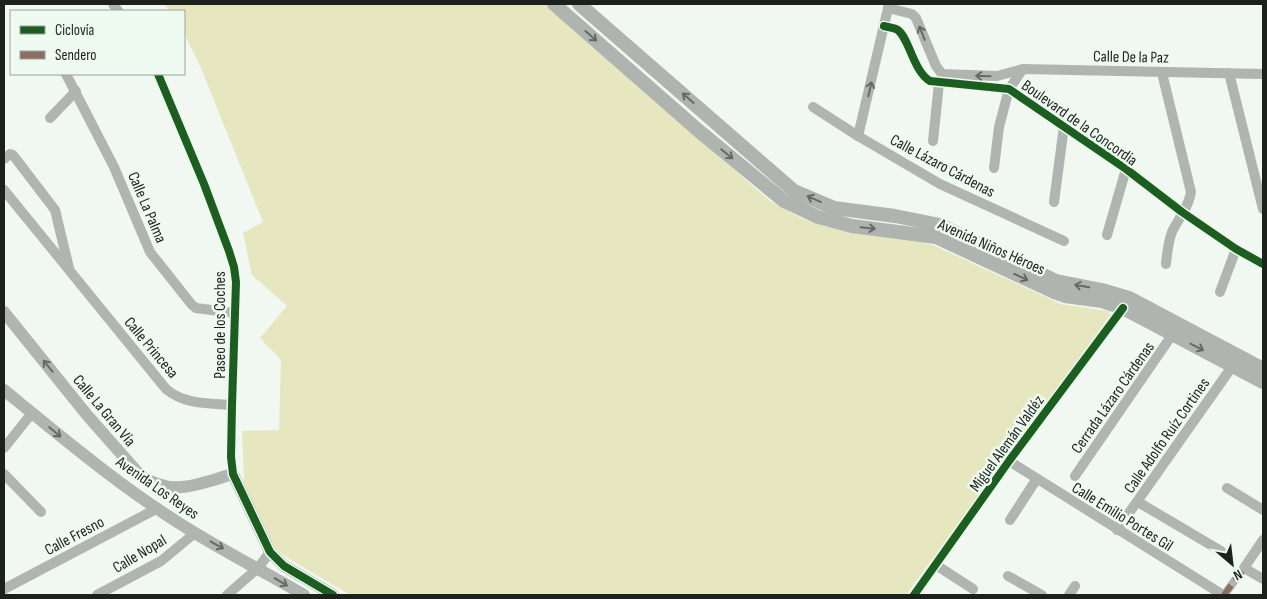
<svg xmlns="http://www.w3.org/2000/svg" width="1267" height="599" font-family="'Sofia Sans Condensed',sans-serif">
	<rect width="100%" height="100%" fill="#f1f7f1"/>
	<!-- green -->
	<polygon fill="#e7e7bf" points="164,4 546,4 770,201 801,218 826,227 915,240 933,245 1061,304 1108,311 1111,314 906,595 350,595 286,557 275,548 244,483 242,431 279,430 281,360 260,338 287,306 252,275 243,233 263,222 201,68 184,33 184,11 170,11"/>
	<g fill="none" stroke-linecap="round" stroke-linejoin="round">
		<!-- pedestrian -->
		<polyline stroke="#b1b5b2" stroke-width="8" points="1224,595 1244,568"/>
		<!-- minor -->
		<g stroke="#b1b5b2" stroke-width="10">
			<polyline points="113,4 118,11"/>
			<polyline points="888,8 912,14 916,18 936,66 942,74 997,76 1023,69"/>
			<path d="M884,26C888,27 893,28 896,29C909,35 912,70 930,81L1009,89L1126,169L1182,212L1236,249L1263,264"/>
			<path d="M1162,73L1191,192C1189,207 1178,219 1172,232C1168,242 1167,253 1166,264"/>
			<polyline points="1229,73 1263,209"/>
			<polyline points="66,74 114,167 150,252 192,305 196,308 235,313"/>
			<polyline points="158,74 204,184 229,251 234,267 236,282 232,405 231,457 233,474"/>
			<polyline points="813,107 858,136 940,184 1064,241"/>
			<polyline points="50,118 76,91"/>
			<polyline points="858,136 889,4"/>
			<polyline points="933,141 939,83"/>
			<polyline points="4,159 10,154 13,155 55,210 69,268"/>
			<polyline points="994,168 999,127 1009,89 1023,69 1263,74"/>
			<path d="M4,190L166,389C185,405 209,403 232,405"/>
			<polyline points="1054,202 1064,126"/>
			<polyline points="1107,235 1126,169"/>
			<polyline points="1220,292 1236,249"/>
			<polyline points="4,448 32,413"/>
			<polyline points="1009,461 1223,595"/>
			<polyline points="4,474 41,512"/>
			<polyline points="1075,476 1172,335"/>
			<polyline points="1227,488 1263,510"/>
			<polyline points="1138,502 1221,551"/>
			<polyline points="1010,520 1036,480"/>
			<polyline points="1117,530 1236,361"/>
			<polyline points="1263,540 1244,568 1263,579"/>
			<polyline points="936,565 973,589"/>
			<polyline points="1008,576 1042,595"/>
			<polyline points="4,589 158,508"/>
			<polyline points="97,595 161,561 195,533"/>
			<polyline points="227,595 258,568 270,552"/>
			<polyline points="914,595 1009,461 1123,308"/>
			<polyline points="1069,595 1075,586"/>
		</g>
		<!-- tertiary -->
		<g stroke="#b1b5b2" stroke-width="12">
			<path d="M4,312L87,415L139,474C172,498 198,484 233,474L270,552L284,566L333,595"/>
			<path d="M4,390C65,440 127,492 195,533C231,555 268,574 304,595"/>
		</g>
		<!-- secondary -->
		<g stroke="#b0b4b1" stroke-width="14">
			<polyline points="554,4 699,131 784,201 818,217 852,226 936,237 1054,292 1065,296 1102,301 1123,308 1263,382"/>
			<polyline points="579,4 794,191 834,208 895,216 940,225 1056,281 1102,290 1129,298 1263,369"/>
		</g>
		<!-- quiet -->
		<polyline stroke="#8d6e63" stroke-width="6" stroke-dasharray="12 6" stroke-linecap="butt" points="1224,595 1244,568"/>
		<!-- cycleway casing -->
		<g stroke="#eefaef" stroke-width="11">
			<g id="cycleway">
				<path d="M884,26C888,27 893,28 896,29C909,35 912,70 930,81L1009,89L1126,169L1182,212L1236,249L1263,264"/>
				<polyline points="158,74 204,184 229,251 234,267 236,282 232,405 231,457 233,474 270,552 284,566 333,595"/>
				<polyline points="914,595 1009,461 1123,308"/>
			</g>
		</g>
		<!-- cycleway -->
		<use href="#cycleway" stroke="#1b5e20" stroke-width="8"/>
	</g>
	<!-- one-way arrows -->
	<defs><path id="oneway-shaft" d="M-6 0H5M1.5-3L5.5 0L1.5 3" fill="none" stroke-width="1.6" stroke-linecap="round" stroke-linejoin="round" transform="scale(1.25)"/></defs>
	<g stroke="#666b68">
		<use href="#oneway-shaft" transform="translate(922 33) rotate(-112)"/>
		<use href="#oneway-shaft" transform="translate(983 76) rotate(-178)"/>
		<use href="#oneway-shaft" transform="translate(870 89) rotate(-77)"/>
		<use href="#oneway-shaft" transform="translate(48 366) rotate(-129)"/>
		<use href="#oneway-shaft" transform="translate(55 432) rotate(40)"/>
		<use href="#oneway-shaft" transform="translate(217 545) rotate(29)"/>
		<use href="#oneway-shaft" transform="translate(281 582) rotate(31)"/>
	</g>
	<g stroke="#666a67">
		<use href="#oneway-shaft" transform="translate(591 36) rotate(41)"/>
		<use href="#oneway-shaft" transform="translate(688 98) rotate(-139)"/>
		<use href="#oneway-shaft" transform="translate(727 154) rotate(39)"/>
		<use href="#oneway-shaft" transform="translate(814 199) rotate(-156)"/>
		<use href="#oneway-shaft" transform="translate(868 228) rotate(6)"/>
		<use href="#oneway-shaft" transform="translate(1021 277) rotate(25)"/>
		<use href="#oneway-shaft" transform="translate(1082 286) rotate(-170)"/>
		<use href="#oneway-shaft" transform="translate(1197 347) rotate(27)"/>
	</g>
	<g text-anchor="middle" stroke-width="5" stroke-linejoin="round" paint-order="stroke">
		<!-- street labels -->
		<g font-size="16" fill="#1c211d" stroke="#eefaef">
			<text transform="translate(1131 56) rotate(1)" y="6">Calle De la Paz</text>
			<text transform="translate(1080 122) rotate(35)" y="6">Boulevard de la Concordia</text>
			<text transform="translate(943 165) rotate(28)" y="6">Calle Lázaro Cárdenas</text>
			<text transform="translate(148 207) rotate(67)" y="6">Calle La Palma</text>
			<text transform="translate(992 246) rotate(24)" y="6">Avenida Niños Héroes</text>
			<text transform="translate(219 325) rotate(-90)" y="6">Paseo de los Coches</text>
			<text transform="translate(152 347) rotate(50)" y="6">Calle Princesa</text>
			<text transform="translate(1112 397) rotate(-55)" y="6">Cerrada Lázaro Cárdenas</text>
			<text transform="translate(105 410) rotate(50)" y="6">Calle La Gran Vía</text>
			<text transform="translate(1166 435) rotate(-55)" y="6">Calle Adolfo Ruíz Cortines</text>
			<text transform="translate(1006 443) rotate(-54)" y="6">Miguel Alemán Valdéz</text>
			<text transform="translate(158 487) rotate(35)" y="6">Avenida Los Reyes</text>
			<text transform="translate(1123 516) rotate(32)" y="6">Calle Emilio Portes Gil</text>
			<text transform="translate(74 535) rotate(-28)" y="6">Calle Fresno</text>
			<text transform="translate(139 553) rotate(-31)" y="6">Calle Nopal</text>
		</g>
	</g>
	<!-- border -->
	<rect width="1267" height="599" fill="none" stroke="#1c211d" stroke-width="10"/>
	<!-- legend -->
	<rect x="10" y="10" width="175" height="65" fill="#eefaef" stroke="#9aa39b"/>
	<rect x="20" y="26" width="25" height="8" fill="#1b5e20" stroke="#9aa39b"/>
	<text x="55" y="35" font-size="15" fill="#1c211d">Ciclovía</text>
	<rect x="20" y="51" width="25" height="8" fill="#8d6e63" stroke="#9aa39b"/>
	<text x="55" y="60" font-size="15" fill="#1c211d">Sendero</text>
	<!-- north arrow -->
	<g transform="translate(1232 564) rotate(152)" stroke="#eefaef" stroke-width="4" paint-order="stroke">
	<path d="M0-4L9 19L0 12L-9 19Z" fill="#1c211d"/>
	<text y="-8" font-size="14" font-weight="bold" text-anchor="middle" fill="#1c211d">N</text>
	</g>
</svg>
